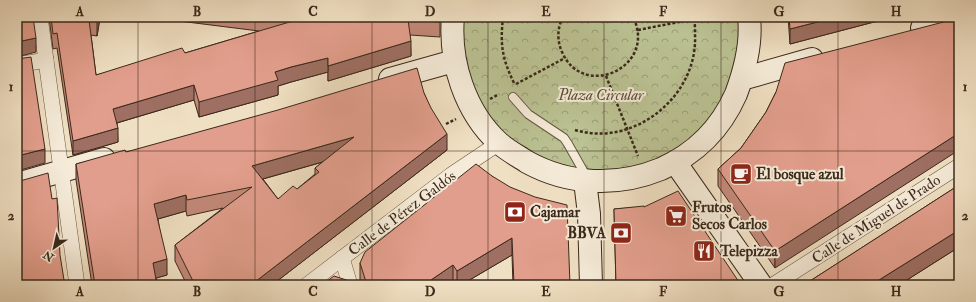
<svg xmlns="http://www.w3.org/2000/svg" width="976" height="302" font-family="'IM FELL Double Pica',serif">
	<defs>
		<pattern id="forest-crowns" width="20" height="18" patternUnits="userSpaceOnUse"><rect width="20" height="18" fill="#bbc293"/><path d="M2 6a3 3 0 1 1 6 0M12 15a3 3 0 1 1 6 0" fill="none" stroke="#999e77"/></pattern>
	</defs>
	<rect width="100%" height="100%" fill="#f0e0c3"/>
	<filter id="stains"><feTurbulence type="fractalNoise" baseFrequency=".005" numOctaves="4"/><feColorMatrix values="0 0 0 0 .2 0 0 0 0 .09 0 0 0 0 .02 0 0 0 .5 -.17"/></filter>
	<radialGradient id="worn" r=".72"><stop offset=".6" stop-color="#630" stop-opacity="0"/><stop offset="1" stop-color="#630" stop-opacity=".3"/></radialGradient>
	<!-- forest -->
	<polygon fill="url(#forest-crowns)" stroke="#7b7657" points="460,17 742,17 744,27 727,101 693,141 643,168 585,174 543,162 502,134 469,86"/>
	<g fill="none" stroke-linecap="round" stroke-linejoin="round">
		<!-- lane casing -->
		<g stroke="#685745" stroke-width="10">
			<polyline id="lane" points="513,97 528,114 564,138 568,144 585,174 585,178"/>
		</g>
		<!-- street casing -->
		<g stroke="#685745" stroke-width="16">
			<g id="street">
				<polyline points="40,17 77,285"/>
				<polyline points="17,65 46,60"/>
				<polyline points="342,258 350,285"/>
				<polyline points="307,285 451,175 499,143"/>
				<polyline points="773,285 959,166"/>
			</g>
		</g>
		<!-- secondary casing -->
		<g stroke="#3b291b" stroke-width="24">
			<g id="secondary">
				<path d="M453,17C449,62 465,112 499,143C507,150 518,156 527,162C569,185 617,187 661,169C695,154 721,128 736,94C745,70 752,43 749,17"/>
				<polyline points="922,28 959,17"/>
				<polyline points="390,79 454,61"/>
				<polyline points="742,79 812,59"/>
				<polyline points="675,162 761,285"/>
				<polyline points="585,181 589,214 591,285"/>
				<polyline points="17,184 104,159"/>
			</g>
		</g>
		<!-- path -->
		<g stroke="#3b291b" stroke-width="2.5" stroke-dasharray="3 2" stroke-linecap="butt">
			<path d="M503,17C500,45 502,58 514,83"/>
			<path d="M563,17C557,28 557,41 562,52C583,101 658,67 633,17"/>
			<polyline points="638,30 694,19 729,17"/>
			<polyline points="606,76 638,156"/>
			<polyline points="516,84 565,58"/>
			<polyline points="490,99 499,94"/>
			<polyline points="446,124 456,119"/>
			<path d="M575,130C634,148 698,96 695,35C695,29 695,23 694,17"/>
		</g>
		<!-- lane -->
		<use href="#lane" stroke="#f5ebd8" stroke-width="8"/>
		<!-- street -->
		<use href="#street" stroke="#f5ebd8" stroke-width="15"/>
		<!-- secondary -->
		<use href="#secondary" stroke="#f5ebd8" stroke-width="22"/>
	</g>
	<!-- wall -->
	<g fill="#c28878" stroke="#3b291b" fill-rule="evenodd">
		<polygon points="49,17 126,17 126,21 100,18 97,36 91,35 96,75 185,53 259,31 147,17 435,17 440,20 440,37 410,35 411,56 328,81 328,72 291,82 278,86 278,95 199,117 194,100 117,123 118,142 73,155 57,48 53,49"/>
		<polygon points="788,17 893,17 790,44"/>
		<polygon points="776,92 775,268 718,186 718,169 741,148 766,112"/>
		<path d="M424,93L447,150L272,285H187L175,261V245L223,208L187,216L186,211L158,219L167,275L156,278L157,285H92L76,180V164L126,152ZM323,162L315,168V174L297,189L278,199L263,179Z"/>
		<polygon points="492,176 570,285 513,285 512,255 461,285 455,285 453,283 449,285 362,285 360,280 360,263"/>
		<polygon points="959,185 959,247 899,285 810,285 810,281"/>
		<polygon points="644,207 741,285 616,285 614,209"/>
	</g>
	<!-- shaded-wall -->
	<g fill="#9e6f62" stroke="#3b291b">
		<polygon points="98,17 100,17 100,18 97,36 97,21"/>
		<polygon points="837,17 893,17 790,44 790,29"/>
		<polygon points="36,38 36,52 17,57 17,42"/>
		<polygon points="411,41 411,56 328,81 328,66"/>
		<polygon points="328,58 328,72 291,82 278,86 278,95 199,117 199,102 275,72 291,67"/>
		<polygon points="194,85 194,100 113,124 113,109"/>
		<polygon points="118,128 118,142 73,155 73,141"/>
		<polygon points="959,133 959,150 775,268 775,251"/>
		<polygon points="447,134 447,150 272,285 251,285"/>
		<polygon points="354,137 354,153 252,182 252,166"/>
		<polygon points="45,149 45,163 17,171 17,156"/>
		<polygon points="186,195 186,211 154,220 154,204"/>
		<polygon points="959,230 959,247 899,285 871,285"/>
		<polygon points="512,238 512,255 461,285 457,285 457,271"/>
		<polygon points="167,259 167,275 153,279 153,263"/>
		<polygon points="453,265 453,283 449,285 431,285 431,280"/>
		<polygon points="64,280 64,285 54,285"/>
	</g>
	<!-- building -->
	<g fill="#e29e8c" stroke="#3b291b" fill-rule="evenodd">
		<polygon points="17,17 33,17 36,38 17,42"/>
		<polygon points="51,17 98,17 97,21 89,20 96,75 182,48 185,53 293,21 261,17 435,17 440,20 440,22 408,20 411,41 328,66 328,58 291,67 275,72 278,80 199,102 194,85 113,109 118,128 73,141 57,33 53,34"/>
		<polygon points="789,17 837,17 790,29"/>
		<polygon points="959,18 959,133 775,251 718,169 741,148 766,112 776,92 785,63"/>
		<polygon points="31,57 45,149 17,156 17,59"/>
		<path d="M417,68L424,93L431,108L447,134L251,285H192L194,283L175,245L252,187L187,200L186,195L154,204L167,259L153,263L157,285H95L76,164L125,150L126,152L278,110ZM354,137L315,168L319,172L297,189L293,186L278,199L252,166Z"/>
		<polygon points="476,164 492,176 510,187 535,197 567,205 570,285 514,285 512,238 457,271 453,265 431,280 433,285 367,285 360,263 365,252"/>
		<polygon points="48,173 52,199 57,198 60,255 64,280 54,285 17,285 17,181 20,181"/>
		<polygon points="959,185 959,230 871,285 813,285 810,281"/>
		<polygon points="678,191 741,285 616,285 614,209 644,206 644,207"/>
		<polygon points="334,276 362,285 322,285"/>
	</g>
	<!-- grid -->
	<path fill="none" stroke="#3b291b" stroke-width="1" stroke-opacity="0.55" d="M138,17V285M255,17V285M372,17V285M488,17V285M604,17V285M721,17V285M838,17V285M17,151H959"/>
	<!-- icons -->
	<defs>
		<g id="cafe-square" transform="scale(1.15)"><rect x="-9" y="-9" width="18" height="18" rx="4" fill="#8f2418" stroke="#f5ebd8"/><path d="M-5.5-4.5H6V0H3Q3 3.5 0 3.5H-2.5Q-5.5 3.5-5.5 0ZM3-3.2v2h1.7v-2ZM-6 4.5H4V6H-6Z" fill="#fff"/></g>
		<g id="bank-square" transform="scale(1.15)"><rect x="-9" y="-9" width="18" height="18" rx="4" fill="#8f2418" stroke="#f5ebd8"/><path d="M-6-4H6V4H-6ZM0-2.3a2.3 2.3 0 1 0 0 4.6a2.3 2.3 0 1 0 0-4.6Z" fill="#fff"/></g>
		<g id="supermarket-square" transform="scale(1.15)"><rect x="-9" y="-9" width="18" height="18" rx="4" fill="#8f2418" stroke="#f5ebd8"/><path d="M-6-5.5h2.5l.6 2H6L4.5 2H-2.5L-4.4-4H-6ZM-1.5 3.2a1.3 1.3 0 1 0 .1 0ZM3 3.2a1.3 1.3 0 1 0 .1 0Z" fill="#fff"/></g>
		<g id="restaurant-square" transform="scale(1.15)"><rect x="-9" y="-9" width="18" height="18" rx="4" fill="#8f2418" stroke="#f5ebd8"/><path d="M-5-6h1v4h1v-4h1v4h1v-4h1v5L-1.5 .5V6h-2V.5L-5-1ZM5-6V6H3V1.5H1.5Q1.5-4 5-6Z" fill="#fff"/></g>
	</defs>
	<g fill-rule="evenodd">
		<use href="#cafe-square" x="741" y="174"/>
		<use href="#bank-square" x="515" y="212"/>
		<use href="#supermarket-square" x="676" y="216"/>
		<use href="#bank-square" x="621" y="233"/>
		<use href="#restaurant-square" x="704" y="251"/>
	</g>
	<g text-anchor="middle" stroke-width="4" stroke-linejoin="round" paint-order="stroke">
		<!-- park labels -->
		<g font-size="15" font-style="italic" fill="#5b4f39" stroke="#f5ebd8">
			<text x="601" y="100">Plaza Circular</text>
		</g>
		<!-- poi labels -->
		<g font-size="15" font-weight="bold" fill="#3b291b" stroke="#f5ebd8" text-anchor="start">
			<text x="756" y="179">El bosque azul</text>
			<text x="692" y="212">Frutos<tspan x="692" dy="17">Secos Carlos</tspan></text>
			<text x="530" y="217">Cajamar</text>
			<text x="606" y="238" text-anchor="end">BBVA</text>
			<text x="720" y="256">Telepizza</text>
		</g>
		<!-- street labels -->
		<g font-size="15" fill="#3b291b" stroke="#f5ebd8">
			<text transform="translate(402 213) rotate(-37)" y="5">Calle de Pérez Galdós</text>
			<text transform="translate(876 219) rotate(-33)" y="5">Calle de Miguel de Prado</text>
		</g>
	</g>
	<!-- margin -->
	<rect width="976" height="302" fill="none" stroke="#f0e0c3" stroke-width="44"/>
	<!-- north arrow -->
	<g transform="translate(54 248) rotate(214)" stroke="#f5ebd8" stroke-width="3" paint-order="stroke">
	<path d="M0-3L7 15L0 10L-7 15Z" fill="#3b291b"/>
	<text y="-6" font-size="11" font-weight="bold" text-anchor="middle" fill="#3b291b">N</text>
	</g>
	<rect x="22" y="22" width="932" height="258" fill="none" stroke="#3b291b" stroke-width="1.5"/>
	<g font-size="13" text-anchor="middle" font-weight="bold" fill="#3b291b">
		<text x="80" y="16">A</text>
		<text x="197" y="16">B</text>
		<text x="313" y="16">C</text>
		<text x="430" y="16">D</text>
		<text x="546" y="16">E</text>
		<text x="663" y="16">F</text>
		<text x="779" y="16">G</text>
		<text x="896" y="16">H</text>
		<text x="11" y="91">1</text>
		<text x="965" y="91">1</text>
		<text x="11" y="220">2</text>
		<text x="965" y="220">2</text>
		<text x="80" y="296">A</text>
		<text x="197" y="296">B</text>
		<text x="313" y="296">C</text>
		<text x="430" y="296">D</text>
		<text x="546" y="296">E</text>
		<text x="663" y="296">F</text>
		<text x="779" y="296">G</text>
		<text x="896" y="296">H</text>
	</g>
	<rect width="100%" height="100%" filter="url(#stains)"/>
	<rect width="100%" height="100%" fill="url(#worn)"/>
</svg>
